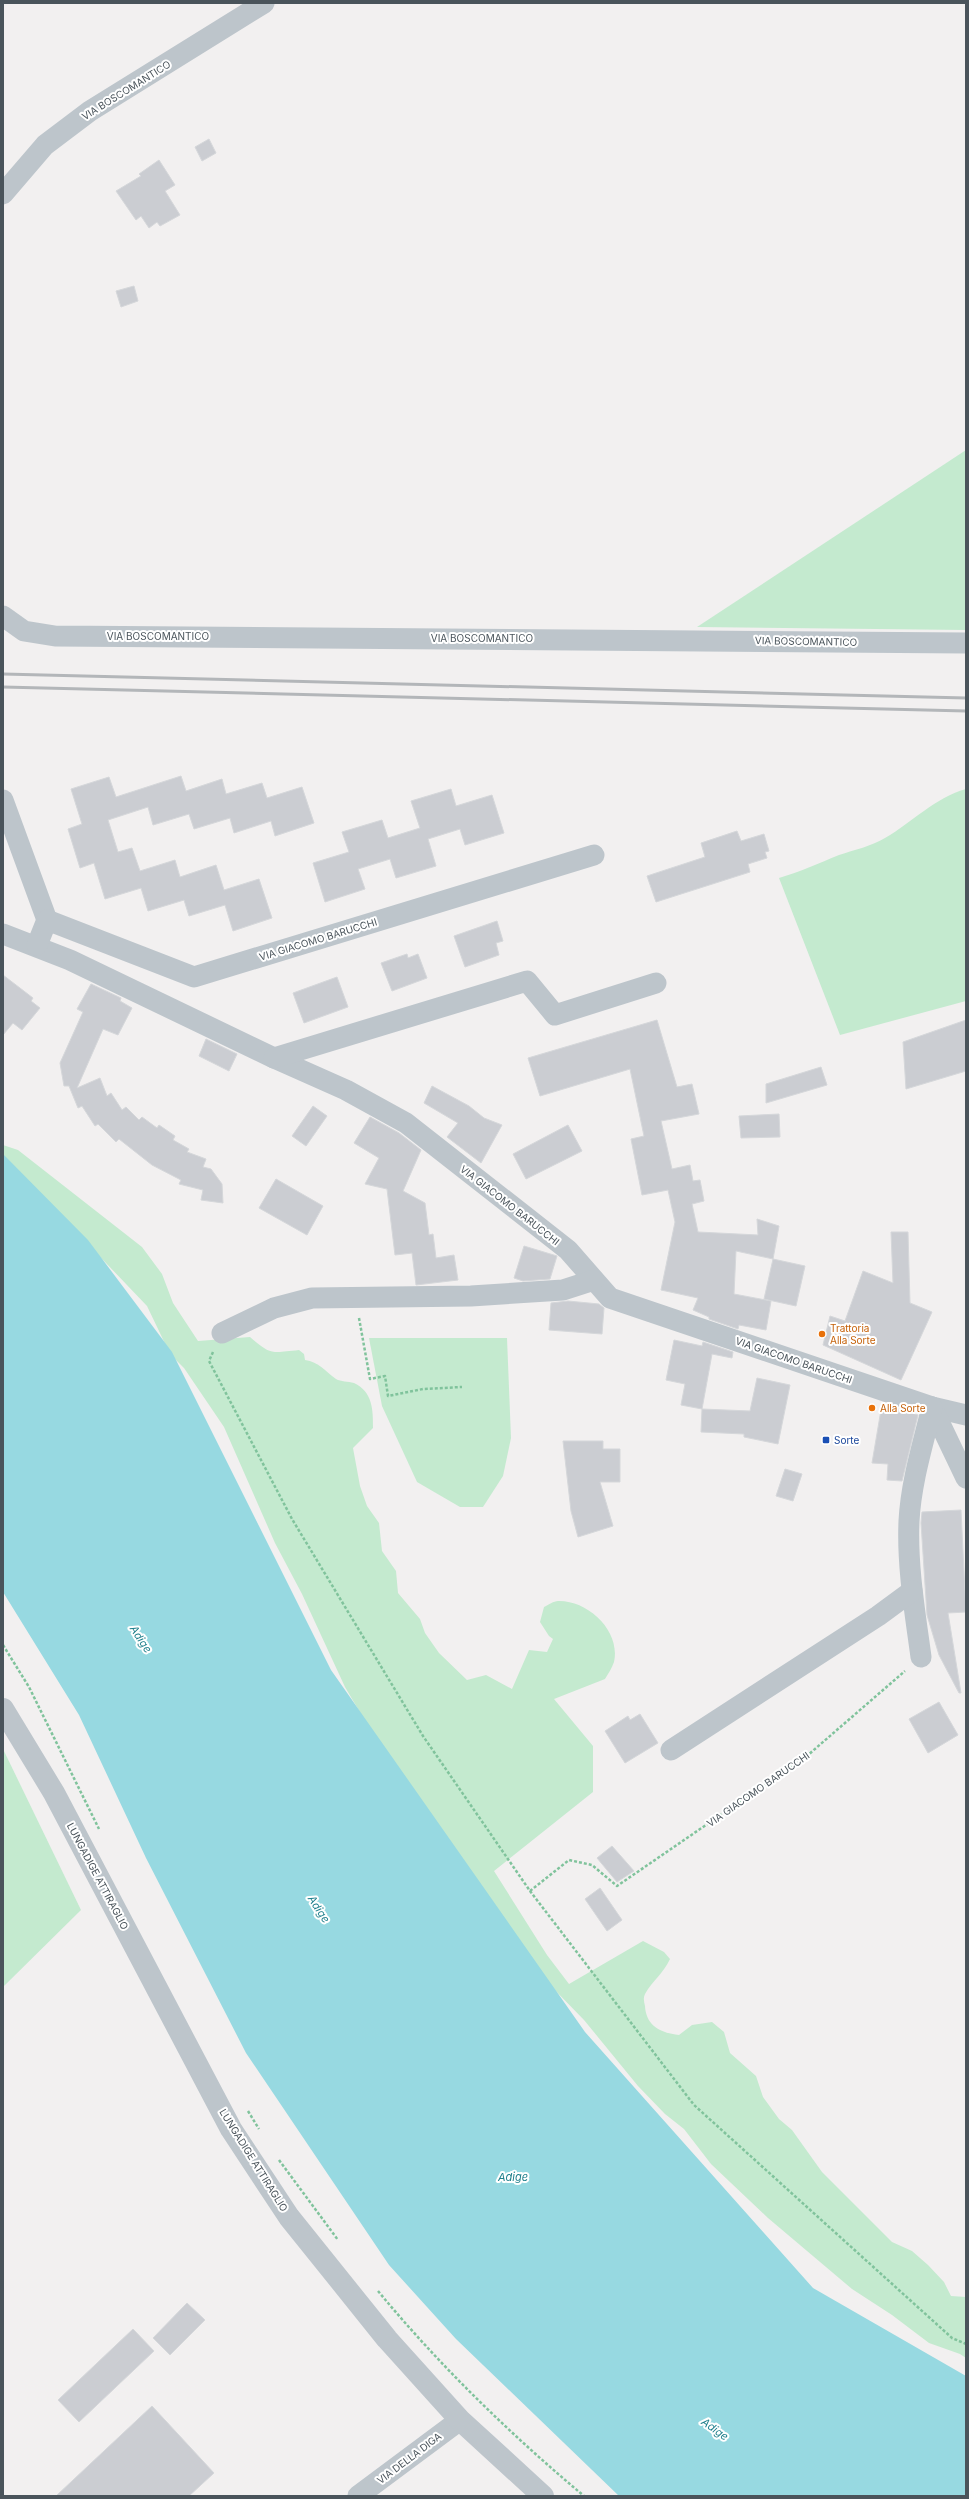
<svg xmlns="http://www.w3.org/2000/svg" width="969" height="2499" font-family="Inter,sans-serif">
	<rect width="100%" height="100%" fill="#f2f0f0"/>
	<!-- green -->
	<g fill="#c4eacf">
		<polygon points="966,450 966,630 697,627"/>
		<path d="M966,789V1001L840,1035L779,878C800,872 819,863 839,855C854,850 872,846 885,838C913,822 934,798 966,789Z"/>
		<path d="M3,1145L18,1150L142,1247L162,1274L173,1303L198,1341L250,1337C271,1355 271,1353 299,1350L304,1354L305,1360C319,1362 325,1371 336,1379C341,1382 348,1381 354,1383C373,1392 373,1410 373,1428L353,1448L360,1486L367,1506L379,1523L382,1551L396,1571L398,1593L420,1619L425,1633L439,1653L467,1680L486,1675L512,1689L529,1650L547,1652L553,1639L549,1636L540,1622L544,1607C548,1605 554,1601 558,1601C588,1600 621,1631 614,1662C612,1668 608,1674 605,1679L554,1699L593,1746V1792L494,1871L547,1955L569,1984L643,1941L664,1952L670,1959C663,1974 653,1980 645,1994C643,1998 644,2002 645,2006C646,2026 661,2033 679,2035L692,2025L712,2022L724,2032L730,2053L756,2076L763,2097L779,2119L792,2130L822,2172L892,2242L912,2251L928,2265L944,2282L951,2296L966,2297V2358L960,2354L929,2343L892,2315L852,2289L768,2218L711,2164L684,2129L665,2114L638,2086L584,2020L546,1981L374,1736L345,1687L302,1594L275,1543L224,1427L184,1368L170,1354L147,1306L43,1197L3,1174Z"/>
		<polygon points="369,1338 507,1338 511,1438 503,1476 483,1507 460,1507 417,1482 382,1406"/>
		<polygon points="3,1749 81,1910 3,1987"/>
	</g>
	<!-- water -->
	<polygon fill="#97d9e1" points="3,1154 88,1240 172,1352 331,1670 585,2032 813,2288 966,2376 966,2496 619,2496 456,2339 389,2265 246,2053 146,1858 79,1715 3,1592"/>
	<!-- building -->
	<g fill="#cbcdd2" stroke="#d5d7da">
		<polygon points="209,139 216,153 202,161 195,147"/>
		<polygon points="159,160 175,185 165,191 180,215 160,226 157,222 149,228 141,216 136,220 116,191 141,176 139,174"/>
		<polygon points="134,286 138,301 121,307 116,291"/>
		<polygon points="181,776 186,791 222,779 226,794 262,783 267,798 302,787 314,823 275,836 271,821 234,833 230,818 194,829 189,814 153,825 148,807 108,820 118,852 132,848 140,871 175,860 180,877 216,865 224,890 259,879 272,918 233,931 225,905 189,916 184,900 148,911 141,888 105,899 94,863 80,868 68,829 82,824 71,789 109,777 116,797"/>
		<polygon points="451,789 456,806 492,795 504,833 465,845 460,829 428,839 436,866 396,878 390,859 358,869 365,889 325,902 313,863 349,852 342,832 382,820 388,838 420,828 411,801"/>
		<polygon points="737,831 741,841 764,834 769,851 765,852 767,858 748,864 750,872 656,902 647,876 705,857 701,843"/>
		<polygon points="497,921 503,941 496,943 499,955 465,967 454,936"/>
		<polygon points="407,954 408,958 418,954 427,978 392,991 381,963"/>
		<polygon points="3,975 33,998 31,1001 40,1008 22,1030 13,1023 3,1035"/>
		<polygon points="337,977 348,1007 304,1023 293,993"/>
		<polygon points="91,984 121,998 120,1001 132,1008 118,1035 103,1029 77,1088 100,1078 107,1096 111,1093 122,1110 126,1107 139,1120 142,1117 157,1128 159,1125 175,1136 173,1140 189,1149 187,1152 206,1159 203,1167 211,1169 222,1184 223,1203 201,1200 203,1190 179,1184 181,1180 152,1165 119,1139 116,1142 98,1124 95,1126 82,1106 78,1108 69,1086 64,1086 60,1063 83,1012 77,1009"/>
		<polygon points="657,1020 677,1087 692,1084 699,1114 661,1121 672,1169 690,1165 693,1181 700,1180 704,1201 692,1204 698,1232 758,1235 757,1219 779,1226 773,1259 736,1251 734,1294 771,1301 766,1330 739,1325 738,1329 709,1319 709,1317 693,1310 698,1298 661,1290 675,1222 668,1190 642,1195 631,1139 644,1136 630,1069 540,1096 528,1058"/>
		<polygon points="966,1020 966,1071 906,1089 903,1042"/>
		<polygon points="206,1039 237,1054 229,1071 199,1056"/>
		<polygon points="821,1067 827,1085 766,1103 766,1084"/>
		<polygon points="432,1086 469,1106 484,1118 502,1125 481,1163 447,1137 458,1123 424,1103"/>
		<polygon points="313,1106 327,1116 306,1146 292,1136"/>
		<polygon points="779,1114 780,1137 741,1138 739,1116"/>
		<polygon points="370,1117 399,1133 421,1150 403,1191 425,1203 429,1235 433,1234 436,1258 454,1255 458,1280 416,1285 412,1253 395,1255 387,1189 365,1184 379,1158 354,1143"/>
		<polygon points="568,1125 582,1151 526,1179 513,1154"/>
		<polygon points="276,1179 323,1206 307,1235 259,1208"/>
		<polygon points="891,1232 908,1232 910,1303 932,1312 901,1380 823,1345 830,1316 845,1321 863,1271 893,1283"/>
		<polygon points="524,1246 557,1256 550,1279 523,1281 514,1278"/>
		<polygon points="773,1259 805,1266 796,1306 764,1299"/>
		<polygon points="568,1301 599,1304 604,1308 602,1334 549,1330 551,1303"/>
		<polygon points="674,1340 702,1346 703,1342 733,1352 732,1358 712,1354 702,1409 681,1405 685,1384 666,1380"/>
		<polygon points="757,1378 790,1385 778,1444 744,1437 744,1434 701,1432 702,1409 750,1411"/>
		<polygon points="882,1404 918,1415 902,1481 887,1480 888,1464 872,1463"/>
		<polygon points="563,1441 603,1441 603,1449 620,1449 620,1482 600,1482 613,1526 578,1537 571,1511"/>
		<polygon points="785,1469 802,1474 793,1501 776,1496"/>
		<polygon points="961,1510 966,1612 948,1613 961,1693 959,1693 939,1655 927,1615 921,1523 922,1512"/>
		<polygon points="939,1702 958,1735 928,1753 909,1719"/>
		<polygon points="640,1714 658,1743 625,1763 605,1731 628,1716 630,1720"/>
		<polygon points="612,1846 634,1871 617,1882 597,1858"/>
		<polygon points="600,1888 622,1920 607,1931 585,1899"/>
		<polygon points="187,2303 205,2320 170,2355 153,2338"/>
		<polygon points="133,2329 154,2351 79,2422 58,2400"/>
		<polygon points="152,2406 214,2473 189,2496 56,2496"/>
	</g>
	<g fill="none" stroke-linecap="round" stroke-linejoin="round">
		<!-- path -->
		<g stroke="#80c39c" stroke-width="2.5" stroke-dasharray="3 2" stroke-linecap="butt">
			<polyline points="359,1318 370,1379 385,1376 388,1396 423,1389 462,1387"/>
			<polyline points="213,1352 209,1361 292,1519 423,1736 530,1891 694,2105 952,2338 966,2344"/>
			<polyline points="3,1645 29,1687 99,1829"/>
			<polyline points="530,1891 569,1860 592,1865 617,1886 808,1755 905,1671"/>
			<polyline points="248,2111 259,2129"/>
			<polyline points="279,2160 338,2240"/>
			<path d="M378,2291C440,2366 510,2434 584,2496"/>
		</g>
		<!-- minor -->
		<g stroke="#bdc5cb" stroke-width="21">
			<polyline points="3,194 45,145 90,111 264,3"/>
			<polyline points="3,616 24,631 55,636 966,643"/>
			<polyline points="3,800 47,920"/>
			<polyline points="3,934 70,960 274,1058 346,1090 406,1123 568,1250 610,1298 932,1407 966,1415"/>
			<polyline points="37,945 47,920 194,977 594,855"/>
			<polyline points="274,1058 527,981 555,1015 656,983"/>
			<polyline points="222,1333 274,1308 312,1298 471,1296 563,1290 594,1280"/>
			<polyline points="932,1407 966,1478"/>
			<path d="M921,1657C915,1612 907,1566 909,1521C911,1482 923,1444 932,1407"/>
			<polyline points="671,1750 878,1616 912,1591"/>
			<polyline points="358,2496 460,2420"/>
		</g>
		<!-- tertiary -->
		<polyline stroke="#bdc5cb" stroke-width="22" points="3,1709 54,1793 231,2129 289,2217 387,2339 460,2420 543,2496"/>
		<!-- rail -->
		<g stroke="#b3b6b9" stroke-width="3">
			<polyline points="3,674 966,698"/>
			<polyline points="3,687 966,711"/>
		</g>
	</g>
	<!-- markers -->
	<g fill="#e8710a" stroke="#fff" stroke-width="1.5">
		<circle cx="822" cy="1334" r="4"/>
		<circle cx="872" cy="1408" r="4"/>
	</g>
	<rect fill="#1a4fb4" stroke="#fff" stroke-width="1.5" x="822" y="1436" width="8" height="8" rx="2"/>
	<g text-anchor="middle" stroke-width="4" stroke-linejoin="round" paint-order="stroke">
		<!-- street labels -->
		<g font-size="10" fill="#4a545b" stroke="#fff">
			<text transform="translate(126 90) rotate(-32)" y="4">VIA BOSCOMANTICO</text>
			<text x="158" y="640">VIA BOSCOMANTICO</text>
			<text x="482" y="642">VIA BOSCOMANTICO</text>
			<text transform="translate(806 641) rotate(1)" y="4">VIA BOSCOMANTICO</text>
			<text transform="translate(318 939) rotate(-17)" y="4">VIA GIACOMO BARUCCHI</text>
			<text transform="translate(510 1205) rotate(38)" y="4">VIA GIACOMO BARUCCHI</text>
			<text transform="translate(794 1360) rotate(19)" y="4">VIA GIACOMO BARUCCHI</text>
			<text transform="translate(758 1789) rotate(-35)" y="4">VIA GIACOMO BARUCCHI</text>
			<text transform="translate(98 1876) rotate(62)" y="4">LUNGADIGE ATTIRAGLIO</text>
			<text transform="translate(254 2160) rotate(58)" y="4">LUNGADIGE ATTIRAGLIO</text>
			<text transform="translate(409 2458) rotate(-37)" y="4">VIA DELLA DIGA</text>
		</g>
		<!-- food labels -->
		<g font-size="10" fill="#c56008" stroke="#fff" text-anchor="start">
			<text x="830" y="1332">Trattoria<tspan x="830" dy="12">Alla Sorte</tspan></text>
			<text x="880" y="1412">Alla Sorte</text>
		</g>
		<!-- transit labels -->
		<g font-size="10" fill="#164399" stroke="#fff" text-anchor="start">
			<text x="834" y="1444">Sorte</text>
		</g>
		<!-- water labels -->
		<g font-size="11" font-style="italic" fill="#1e7f8b" stroke="#fff">
			<text transform="translate(141 1639) rotate(57)" y="4">Adige</text>
			<text transform="translate(319 1909) rotate(57)" y="4">Adige</text>
			<text x="513" y="2181">Adige</text>
			<text transform="translate(715 2429) rotate(36)" y="4">Adige</text>
		</g>
	</g>
	<!-- border -->
	<rect width="969" height="2499" fill="none" stroke="#4a545b" stroke-width="8"/>
</svg>
